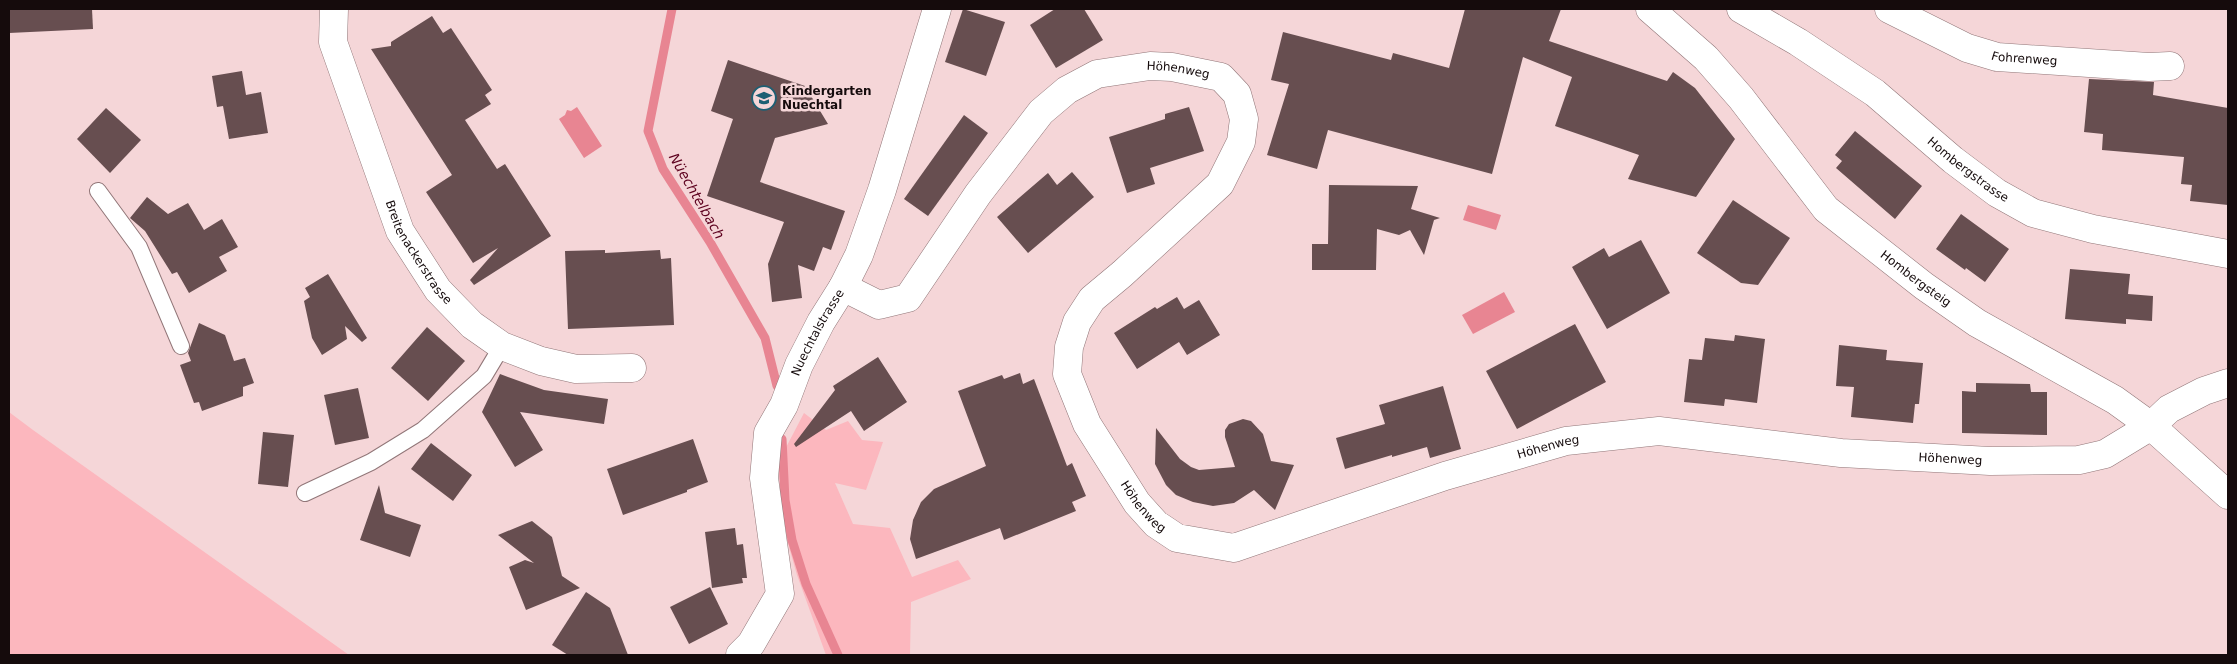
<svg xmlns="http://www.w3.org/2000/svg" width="2237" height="664" font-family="'DejaVu Sans',sans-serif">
	<rect width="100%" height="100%" fill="#f5d6d8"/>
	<!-- green -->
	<g fill="#fcb7be">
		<polygon points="9,412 33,430 349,655 9,655"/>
		<polygon points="804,413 826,430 848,421 862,440 883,442 866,490 835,483 853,524 890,528 912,577 958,560 971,579 911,602 910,655 826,655 797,575 780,516 781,457"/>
	</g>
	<!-- water -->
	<g fill="#e88592">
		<polygon points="577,107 602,146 584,158 559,119 565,115 567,110 571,111"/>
		<polygon points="1468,205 1501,215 1496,230 1463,220"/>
		<polygon points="1504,292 1515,312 1473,334 1462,315"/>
	</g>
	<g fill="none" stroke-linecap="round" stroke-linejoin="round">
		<!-- stream -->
		<g stroke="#e88592" stroke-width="9">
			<polyline points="672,9 648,131 663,169 710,242 765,338 777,386"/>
			<polyline points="782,439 785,500 792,540 806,584 838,655"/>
		</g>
	</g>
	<!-- building -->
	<g fill="#674e50">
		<polygon points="9,9 92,9 93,29 9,33"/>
		<polygon points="963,9 1005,22 986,76 945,62"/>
		<polygon points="1055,9 1084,9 1103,40 1056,68 1030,25"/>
		<polygon points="1465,9 1561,9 1549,41 1667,81 1673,72 1695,88 1735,139 1696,197 1628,179 1639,155 1555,126 1572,77 1523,57 1492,174 1328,130 1317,169 1267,155 1289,84 1271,80 1283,32 1391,60 1393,53 1449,68"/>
		<polygon points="432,16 443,33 451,28 492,90 485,95 491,104 465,120 497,169 505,164 551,236 474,285 470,280 498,248 473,263 426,192 452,175 371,49 391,46 391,42"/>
		<polygon points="728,60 805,86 828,124 775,138 760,182 845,211 831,250 823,247 814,271 798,265 802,298 772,302 768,264 784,222 707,196 733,119 711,111"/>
		<polygon points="242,71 246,95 261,92 268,133 229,139 223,106 217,107 212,76"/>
		<polygon points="2089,79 2154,82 2153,95 2228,108 2228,205 2190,201 2192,185 2181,184 2184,157 2102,150 2103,134 2084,132"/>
		<polygon points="1189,107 1204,151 1150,168 1155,184 1127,193 1109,137 1165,119 1165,114"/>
		<polygon points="106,108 141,140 110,173 77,139"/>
		<polygon points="964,115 988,133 928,216 904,199"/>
		<polygon points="1855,131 1922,186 1895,219 1836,168 1842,161 1835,155"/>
		<polygon points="1072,172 1094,197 1028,253 997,217 1048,173 1057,185"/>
		<polygon points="1329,185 1418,186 1411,209 1440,218 1434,220 1424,255 1410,230 1399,235 1377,229 1376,270 1312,270 1312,244 1328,244"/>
		<polygon points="147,197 168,214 188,203 204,230 222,219 238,247 219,257 227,271 189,293 177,272 172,274 145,231 130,218"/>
		<polygon points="1733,200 1790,238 1758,285 1741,283 1697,253"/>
		<polygon points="1961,214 2009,249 1985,282 1966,268 1965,270 1936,249"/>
		<polygon points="1641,240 1670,293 1607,329 1572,267 1604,248 1609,257"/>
		<polygon points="605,250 605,253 660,250 661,259 671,258 674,325 568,329 565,251"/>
		<polygon points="2070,269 2130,274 2128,294 2153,296 2152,321 2126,319 2126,324 2065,319"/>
		<polygon points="328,274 367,338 362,342 345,326 347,339 322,355 312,338 304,301 310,297 305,288"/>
		<polygon points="1177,297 1184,309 1199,300 1220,335 1187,355 1179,342 1137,369 1114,333 1155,307 1157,309"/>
		<polygon points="199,323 225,335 234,361 245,358 254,383 243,387 243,396 202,411 199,402 194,403 180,365 191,361 188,353"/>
		<polygon points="1575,324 1606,382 1517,429 1486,371"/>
		<polygon points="427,327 465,361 428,401 391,368"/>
		<polygon points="1735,335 1765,339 1757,403 1725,399 1724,406 1684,402 1689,359 1702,360 1705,338 1734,341"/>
		<polygon points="1839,345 1887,350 1886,360 1923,363 1919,404 1915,404 1913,423 1851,417 1854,387 1836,386"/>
		<polygon points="878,357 907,402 864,431 851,411 796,447 794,444 835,390 833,386"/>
		<polygon points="1020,373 1023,384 1034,379 1067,466 1072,463 1086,496 1072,502 1076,511 1004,540 1000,528 916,559 910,539 913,520 921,502 934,489 986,466 958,391 1002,375 1004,379"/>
		<polygon points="500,374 544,390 608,399 604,424 520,412 543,450 515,467 482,412"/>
		<polygon points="1976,383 2030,384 2031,392 2047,392 2047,435 1962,433 1962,391 1976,392"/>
		<polygon points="1443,386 1461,449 1430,458 1427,447 1392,457 1392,455 1345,469 1336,438 1385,424 1379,405"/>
		<polygon points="358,388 369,438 335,445 324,395"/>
		<polygon points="1243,419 1251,421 1263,434 1271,461 1294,465 1275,510 1254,490 1234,503 1213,506 1193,502 1176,495 1166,485 1155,464 1156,428 1180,459 1191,467 1199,470 1235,467 1225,437 1225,430 1229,424"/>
		<polygon points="263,432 294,435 288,487 258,484"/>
		<polygon points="693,439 708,482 687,490 687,492 623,515 607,469"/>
		<polygon points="431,443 472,475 453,501 411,469"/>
		<polygon points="379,485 385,513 421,525 410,557 360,540"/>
		<polygon points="532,521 552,537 562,576 580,588 526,610 509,567 525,560 534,563 498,535"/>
		<polygon points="735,528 737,545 743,544 747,578 742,578 743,583 712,588 705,532"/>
		<polygon points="710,587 728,624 689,644 670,607"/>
		<polygon points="586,592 610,608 628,655 568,655 552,645"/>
	</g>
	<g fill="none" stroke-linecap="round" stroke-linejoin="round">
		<!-- lane casing -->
		<g stroke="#917678" stroke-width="18">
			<g id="lane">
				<polyline points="98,191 139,247 181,346"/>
				<polyline points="305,493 371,462 423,430 484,376 502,346"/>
			</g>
		</g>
		<!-- street casing -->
		<g stroke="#917678" stroke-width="29">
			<g id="street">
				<path id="s1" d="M334,9L333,42L400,231L438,290L472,325L502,346L541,361L576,369L632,368"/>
				<path id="s2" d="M1650,9L1706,58L1741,98L1826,209L1924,286L1977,323L2115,400L2151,426L2228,495"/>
				<path id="s3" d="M1741,9L1798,42L1875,93L1953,160L1997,193L2033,213L2093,229L2228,254"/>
				<path id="s4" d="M1889,9L1967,48L1997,57L2149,67L2170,66"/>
				<path id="s5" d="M843,287L879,305L908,298L978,194L1041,112L1067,90L1097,74L1150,66L1172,67L1221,77L1237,94L1244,119L1241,142L1220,184L1122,274L1092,299L1077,322L1069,347L1067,374L1087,424L1137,503L1156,524L1177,538L1234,548L1445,476L1566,441L1659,431L1841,453L1990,461L2079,460L2105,454L2151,426L2169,409L2204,391L2228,383"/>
				<path id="s6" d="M740,655L751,644L780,594L764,478L768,433L784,405L799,365L821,322L843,287L859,255L882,190L937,9"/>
			</g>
		</g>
		<!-- lane -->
		<use href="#lane" stroke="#fff" stroke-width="16"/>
		<!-- street -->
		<use href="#street" stroke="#fff" stroke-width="28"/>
	</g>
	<!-- icons -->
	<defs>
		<g id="school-ring" transform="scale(1.25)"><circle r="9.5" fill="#f5d6d8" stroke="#1d5f73" stroke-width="1.5"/><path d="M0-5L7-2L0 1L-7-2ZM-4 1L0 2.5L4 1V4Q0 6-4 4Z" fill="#1d5f73"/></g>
	</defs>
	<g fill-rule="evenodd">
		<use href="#school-ring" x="764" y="98"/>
	</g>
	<g text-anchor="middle" stroke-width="5" stroke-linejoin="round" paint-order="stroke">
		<!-- street labels -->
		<g font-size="12" fill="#150b0c" stroke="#f5d6d8">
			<text dy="4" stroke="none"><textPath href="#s4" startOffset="146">Fohrenweg</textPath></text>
			<text dy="4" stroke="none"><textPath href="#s5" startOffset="449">Höhenweg</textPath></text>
			<text dy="4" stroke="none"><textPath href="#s3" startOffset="279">Hombergstrasse</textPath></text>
			<text dy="4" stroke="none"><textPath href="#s1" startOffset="261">Breitenackerstrasse</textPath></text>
			<text dy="4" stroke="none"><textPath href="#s2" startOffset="381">Hombergsteig</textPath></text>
			<text dy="4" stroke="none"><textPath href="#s6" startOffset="348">Nuechtalstrasse</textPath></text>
			<text dy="4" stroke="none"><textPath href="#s5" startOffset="1454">Höhenweg</textPath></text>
			<text dy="4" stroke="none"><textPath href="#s5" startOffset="1859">Höhenweg</textPath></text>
			<text dy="4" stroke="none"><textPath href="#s5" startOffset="1019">Höhenweg</textPath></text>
		</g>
		<!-- poi labels -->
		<g font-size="12" font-weight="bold" fill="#150b0c" stroke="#f5d6d8" text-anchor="start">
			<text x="782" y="95">Kindergarten<tspan x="782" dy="14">Nuechtal</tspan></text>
		</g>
		<!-- water labels -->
		<g font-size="14" font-style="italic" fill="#5d011e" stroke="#f5d6d8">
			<text transform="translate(697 196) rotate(60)" y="5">Nüechtelbach</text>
		</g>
	</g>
	<!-- border -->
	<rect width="2237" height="664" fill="none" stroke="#150b0c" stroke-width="20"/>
</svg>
